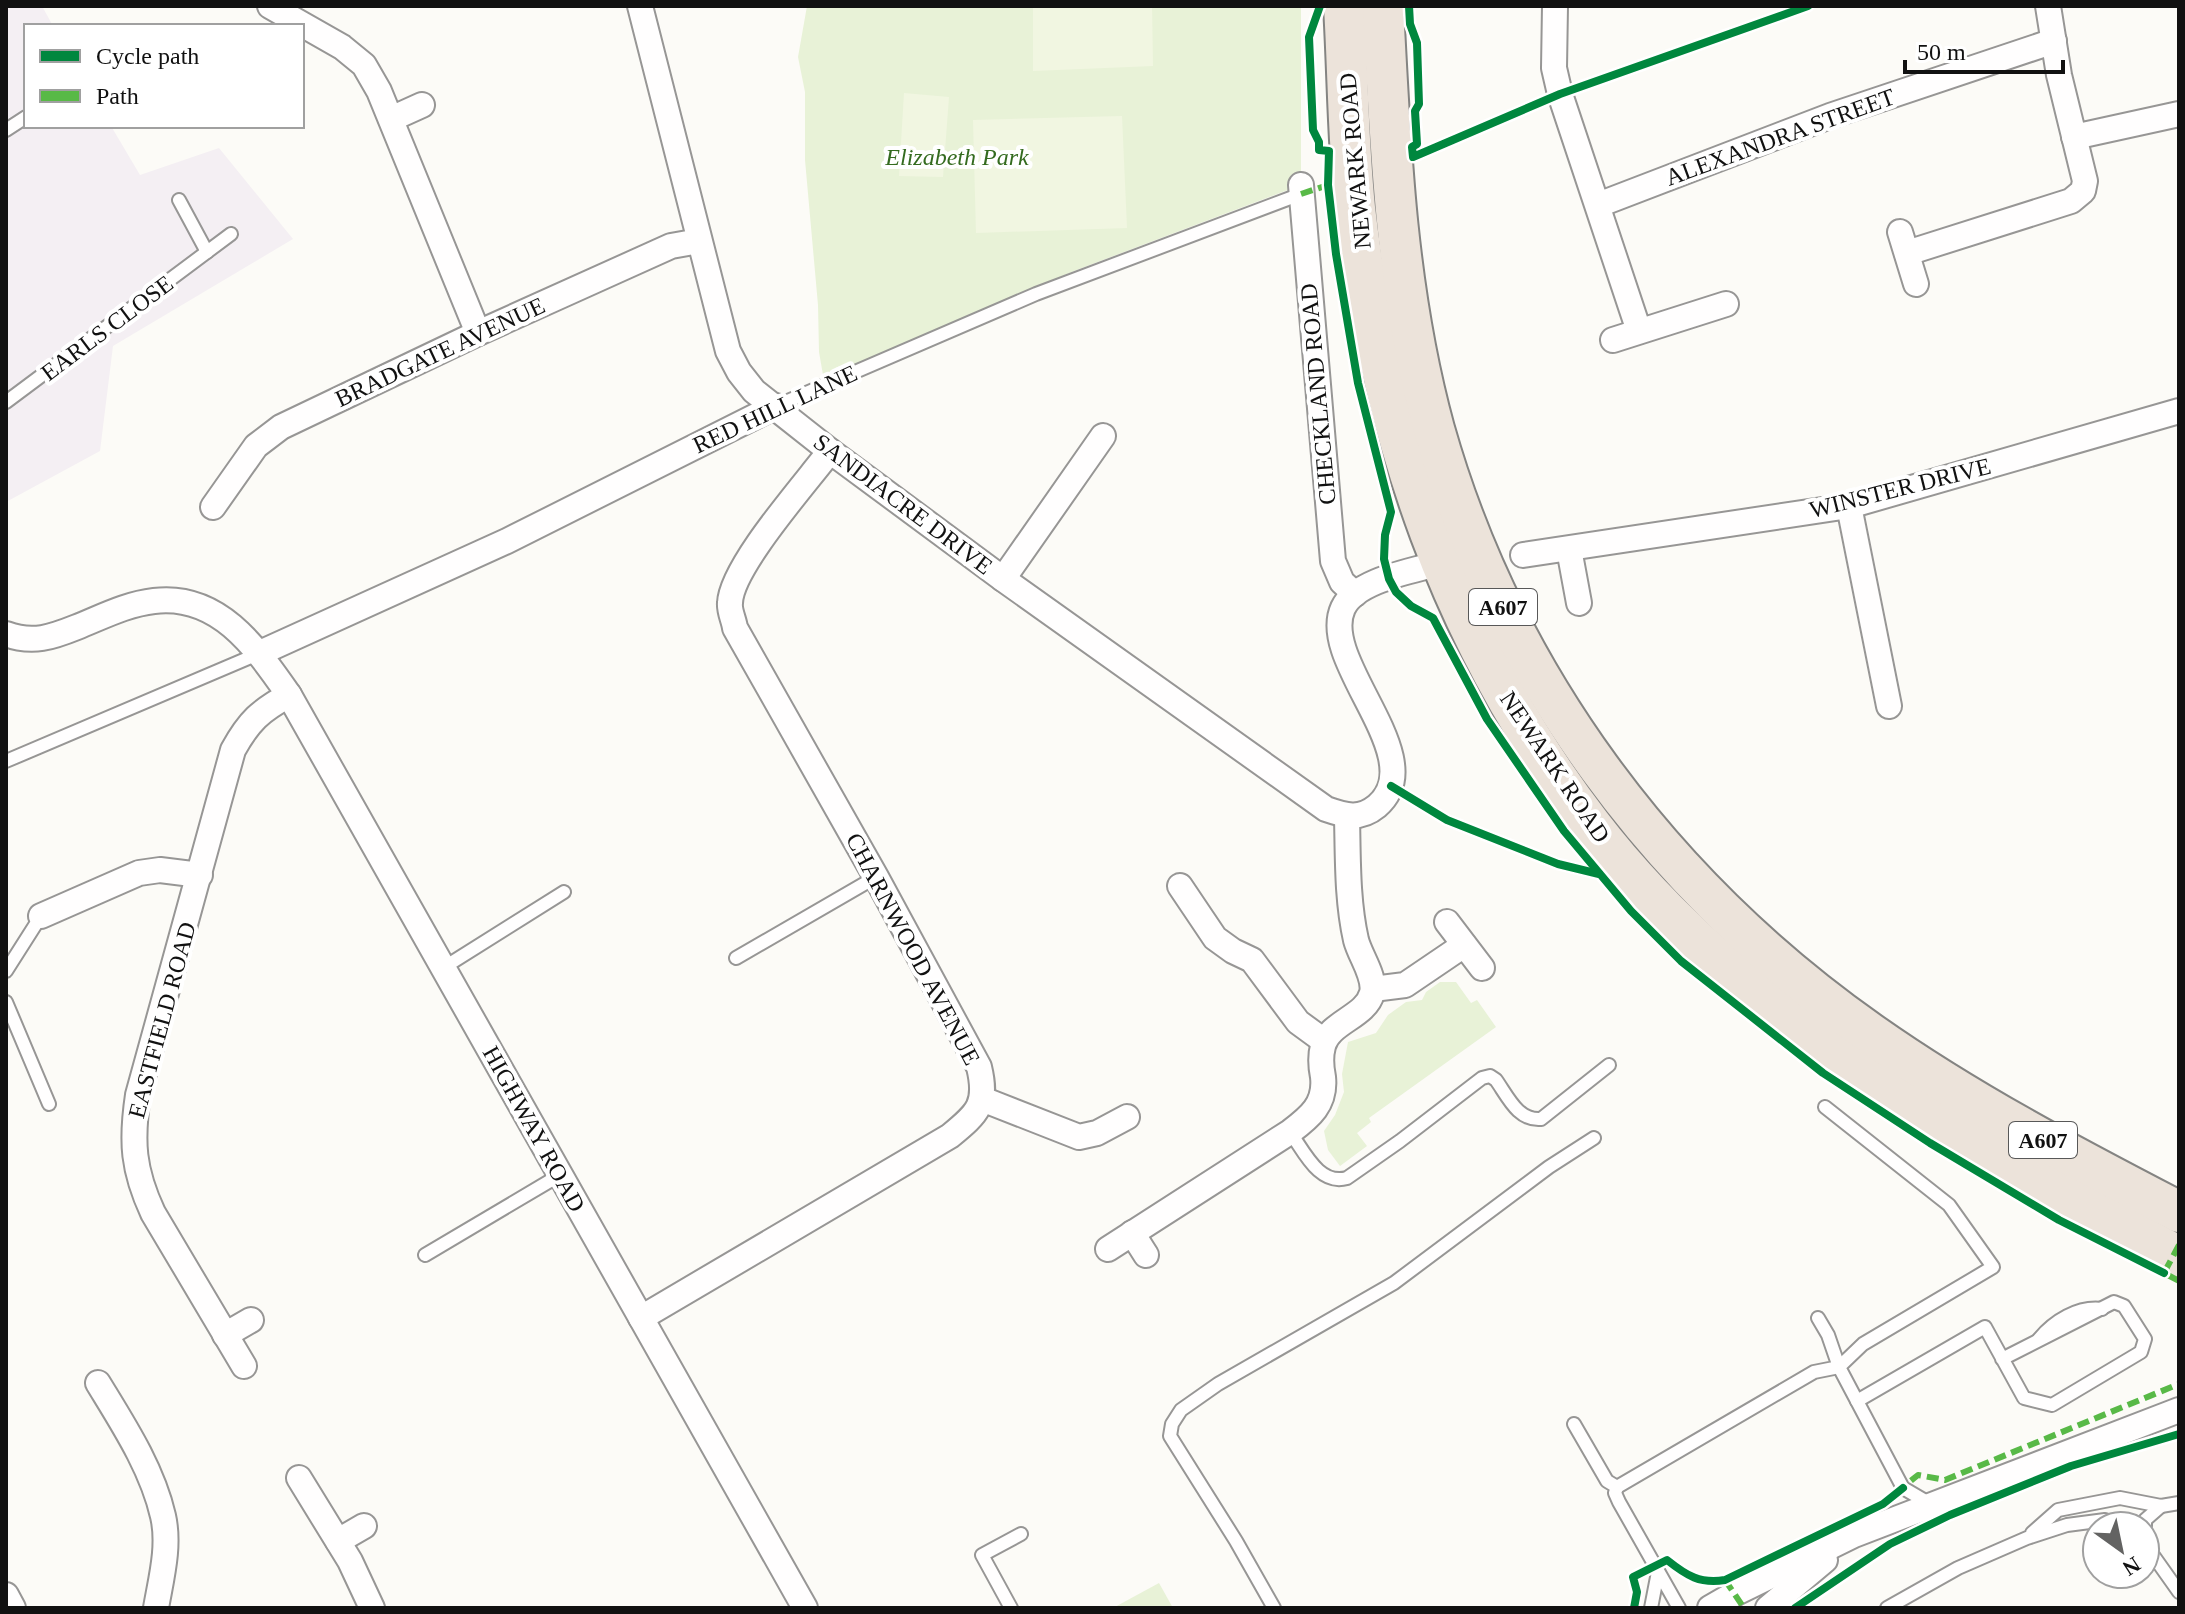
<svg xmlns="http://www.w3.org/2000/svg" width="2185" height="1614" font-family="'Times New Roman',serif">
	<rect width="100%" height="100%" fill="#fcfbf7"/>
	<!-- industrial -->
	<polygon fill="#f4eff3" points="6,6 42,6 53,26 26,26 26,126 111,126 140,175 219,148 293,239 113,346 100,451 6,502"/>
	<!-- green -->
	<g fill="#e8f2d7">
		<polygon points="807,6 1301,6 1301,185 1074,271 833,374 823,375 819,352 818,305 805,160 805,92 798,57"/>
		<polygon points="1440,982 1456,982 1471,1003 1477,1000 1496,1027 1369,1118 1371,1122 1357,1133 1367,1146 1340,1166 1328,1150 1324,1131 1335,1115 1344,1092 1342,1074 1348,1042 1376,1033 1388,1015 1406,1002 1422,1000 1426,992"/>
		<polygon points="1159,1583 1173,1608 1113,1608"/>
	</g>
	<!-- pitch -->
	<g fill="#f1f6e1">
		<polygon points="1033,6 1152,6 1153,66 1033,71"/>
		<polygon points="904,93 949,97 943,177 899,176"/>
		<polygon points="1122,116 1127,228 976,233 973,120"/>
	</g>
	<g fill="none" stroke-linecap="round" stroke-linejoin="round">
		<!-- service casing -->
		<g stroke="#979695" stroke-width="16">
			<g id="service">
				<polyline points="6,130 26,117"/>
				<polyline points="179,200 207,252"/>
				<polyline points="6,402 231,234"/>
				<polyline points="776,406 1036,294 1301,194"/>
				<polyline points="6,761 260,653"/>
				<polyline points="736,958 876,877"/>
				<polyline points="443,968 564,892"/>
				<polyline points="6,971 41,916"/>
				<polyline points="6,1002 49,1104"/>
				<polyline points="1825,1107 1949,1205 1993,1267 1863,1344 1839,1367 1903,1488 1932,1505"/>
				<path d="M1290,1132C1304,1151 1319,1186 1347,1178L1400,1141L1482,1078L1490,1076L1496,1080C1508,1097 1518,1121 1541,1119L1609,1065"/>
				<polyline points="425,1255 560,1175"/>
				<path d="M2039,1339C2054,1321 2078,1306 2102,1309"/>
				<polyline points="1857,1401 1985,1327 2024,1398 2052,1405 2141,1352 2145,1339 2124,1306 2114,1302 2002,1359"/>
				<polyline points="1574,1424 1607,1481 1617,1487 1615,1493 1619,1502 1679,1608"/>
				<polyline points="1617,1487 1814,1372 1839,1367 1828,1335 1818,1318"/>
				<polyline points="2145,1526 2145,1520 2161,1506"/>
				<polyline points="2032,1533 2058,1510 2120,1498 2161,1506 2179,1503"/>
				<polyline points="2145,1544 2179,1592"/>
				<polyline points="1011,1608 982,1555 1021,1534"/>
				<polyline points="1274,1608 1236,1541 1170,1436 1172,1424 1181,1410 1218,1384 1394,1283 1549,1167 1594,1138"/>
				<polyline points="1651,1608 1658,1572"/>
				<polyline points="1887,1608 1958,1568 2027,1538 2067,1525 2105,1520 2118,1526"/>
			</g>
		</g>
		<!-- minor casing -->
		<g stroke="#979695" stroke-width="28">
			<g id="minor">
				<polyline points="270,6 342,47 364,65 379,91 478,333"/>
				<path d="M640,6L728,351L739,372L754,391L830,451L1003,579L1326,809C1346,816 1360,820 1377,806C1433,758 1318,662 1343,608C1356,580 1413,571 1440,563"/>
				<polyline points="1555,6 1554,68 1560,94 1639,331"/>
				<polyline points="391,119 422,105"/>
				<polyline points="2074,137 2179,114"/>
				<polyline points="1301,185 1333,561 1342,582 1355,594"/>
				<polyline points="1598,205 1830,116 2054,41"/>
				<polyline points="1900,232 1916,284"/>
				<polyline points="1907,253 2071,201 2083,191 2085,181 2059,75 2048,6"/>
				<polyline points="1613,340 1726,304"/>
				<polyline points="1849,506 1889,706"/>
				<polyline points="213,507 256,446 281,427 478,333 671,246 699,241"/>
				<polyline points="1569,549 1579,603"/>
				<polyline points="1523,555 1849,506 2179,411"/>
				<polyline points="1003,579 1103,436"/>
				<path d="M6,634C33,644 52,637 77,627C102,617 127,604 154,601C219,593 256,648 289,695L805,1608"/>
				<polyline points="260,653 507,541 776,406"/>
				<polyline points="1180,886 1215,938 1233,951 1252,960 1298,1022 1324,1041"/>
				<polyline points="41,916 139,873 160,870 200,875"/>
				<polyline points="1447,922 1482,968"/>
				<polyline points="1373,989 1405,985 1464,945"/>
				<polyline points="982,1099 1079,1137 1097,1133 1127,1117"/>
				<polyline points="1132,1233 1146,1255"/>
				<path d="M1108,1249L1290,1132C1310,1117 1326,1104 1323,1077C1321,1067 1320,1057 1323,1046C1329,1022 1366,1017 1372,993C1376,977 1360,956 1356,940C1347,900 1348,858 1347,817"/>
				<path d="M641,1318L950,1136C978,1113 988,1104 979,1067L876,877L735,628C734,620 729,611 730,603C731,567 806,483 830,451"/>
				<polyline points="225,1335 251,1320"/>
				<path d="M244,1366L153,1213C133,1170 131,1142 138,1095L233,750C249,721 260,711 289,695"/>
				<path d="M98,1383C123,1424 152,1468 163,1516C170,1546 161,1579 156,1608"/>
				<polyline points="299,1478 350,1561 372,1608"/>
				<polyline points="338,1541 364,1526"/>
				<polyline points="6,1595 13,1608"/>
				<polyline points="1710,1608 1736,1593 1854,1535 2179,1410"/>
				<polyline points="1768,1608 1825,1560"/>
			</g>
		</g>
		<!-- trunk casing -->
		<g stroke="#848482" stroke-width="44">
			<g id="trunk">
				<path d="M1344,6C1348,73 1348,141 1355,208C1381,435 1451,642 1591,825C1664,921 1772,1012 1871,1080C1969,1147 2076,1200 2179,1257"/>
				<path d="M1383,6C1390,148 1396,291 1434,429C1504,676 1661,886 1870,1033C1968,1102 2073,1157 2179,1212"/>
			</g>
		</g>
		<!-- service -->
		<use href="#service" stroke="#fffefe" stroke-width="12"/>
		<!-- minor -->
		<use href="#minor" stroke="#fffefe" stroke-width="24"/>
		<!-- trunk -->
		<use href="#trunk" stroke="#ece3da" stroke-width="40"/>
		<!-- quiet -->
		<g stroke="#58b947" stroke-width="6" stroke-dasharray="12 6" stroke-linecap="butt">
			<polyline points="1301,194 1328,185"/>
			<polyline points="2179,1245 2164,1273 2179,1281"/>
			<polyline points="1897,1492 1918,1475 1945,1480 2179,1384"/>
			<polyline points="1725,1580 1744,1608"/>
		</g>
		<!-- cycleway casing -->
		<g stroke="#fff" stroke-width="13">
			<g id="cycleway">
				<polyline points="1320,6 1309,37 1313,130 1319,142 1319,150 1329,151 1328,185 1336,254 1358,383 1391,512 1385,535 1384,559 1389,579 1396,592 1411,606 1433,618 1487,719 1564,831 1631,911 1681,961 1823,1073 1930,1143 2059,1220 2164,1273"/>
				<polyline points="1409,6 1410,24 1417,43 1419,104 1415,111 1417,144 1412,147 1413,157 1560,94 1808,6"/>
				<polyline points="1391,786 1447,820 1558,864 1599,874"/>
				<path d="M1634,1608L1637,1592L1633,1577L1667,1560C1687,1576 1700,1584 1725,1580L1883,1504L1903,1488"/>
				<polyline points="1795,1608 1890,1544 1950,1515 2071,1466 2179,1434"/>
			</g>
		</g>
		<!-- cycleway -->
		<use href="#cycleway" stroke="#00873e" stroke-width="8"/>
	</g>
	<g text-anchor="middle" stroke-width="8" stroke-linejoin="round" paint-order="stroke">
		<!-- shield labels -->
		<g fill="#fff" stroke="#585858" stroke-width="2">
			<rect x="1469" y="589" width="68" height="36" rx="6"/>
			<rect x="2009" y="1122" width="68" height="36" rx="6"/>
		</g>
		<g font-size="22" font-weight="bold" fill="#111">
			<text x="1503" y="615">A607</text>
			<text x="2043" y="1148">A607</text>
		</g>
		<!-- street labels -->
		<g font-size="24" fill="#111" stroke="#fff">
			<text transform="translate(1780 137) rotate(-20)" y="8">ALEXANDRA STREET</text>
			<text transform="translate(1355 161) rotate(-95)" y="8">NEWARK ROAD</text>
			<text transform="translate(107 328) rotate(-37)" y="8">EARLS CLOSE</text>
			<text transform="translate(440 352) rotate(-25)" y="8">BRADGATE AVENUE</text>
			<text transform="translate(1318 394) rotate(-95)" y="8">CHECKLAND ROAD</text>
			<text transform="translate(775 409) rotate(-25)" y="8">RED HILL LANE</text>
			<text transform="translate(1900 488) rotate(-14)" y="8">WINSTER DRIVE</text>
			<text transform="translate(903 504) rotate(37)" y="8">SANDIACRE DRIVE</text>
			<text transform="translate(1555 767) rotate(56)" y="8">NEWARK ROAD</text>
			<text transform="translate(913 949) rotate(62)" y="8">CHARNWOOD AVENUE</text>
			<text transform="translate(162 1020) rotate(-75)" y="8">EASTFIELD ROAD</text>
			<text transform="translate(534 1129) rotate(61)" y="8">HIGHWAY ROAD</text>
		</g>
		<!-- park labels -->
		<g font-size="24" font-style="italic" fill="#346b1f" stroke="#fff">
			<text x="957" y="165">Elizabeth Park</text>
		</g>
	</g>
	<!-- border -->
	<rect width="2185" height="1614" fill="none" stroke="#111111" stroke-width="16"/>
	<!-- legend -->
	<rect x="24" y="24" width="280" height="104" fill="#ffffff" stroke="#a0a0a0" stroke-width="2"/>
	<rect x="40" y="50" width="40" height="12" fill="#00873e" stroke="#a0a0a0" stroke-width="2"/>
	<text x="96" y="64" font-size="24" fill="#111111">Cycle path</text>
	<rect x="40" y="90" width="40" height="12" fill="#58b947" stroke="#a0a0a0" stroke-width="2"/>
	<text x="96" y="104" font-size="24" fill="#111111">Path</text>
	<!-- north arrow -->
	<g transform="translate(2121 1550) rotate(147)"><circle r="38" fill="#ffffff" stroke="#a0a0a0" stroke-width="2"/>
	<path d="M0-6L14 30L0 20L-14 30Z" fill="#636362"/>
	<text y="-12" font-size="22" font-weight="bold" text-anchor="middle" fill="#111111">N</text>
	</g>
	<!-- scale -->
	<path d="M1905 60v12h158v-12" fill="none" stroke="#111111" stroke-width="4"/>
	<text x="1917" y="60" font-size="24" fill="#111111" stroke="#ffffff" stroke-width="6" paint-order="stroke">50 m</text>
</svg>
